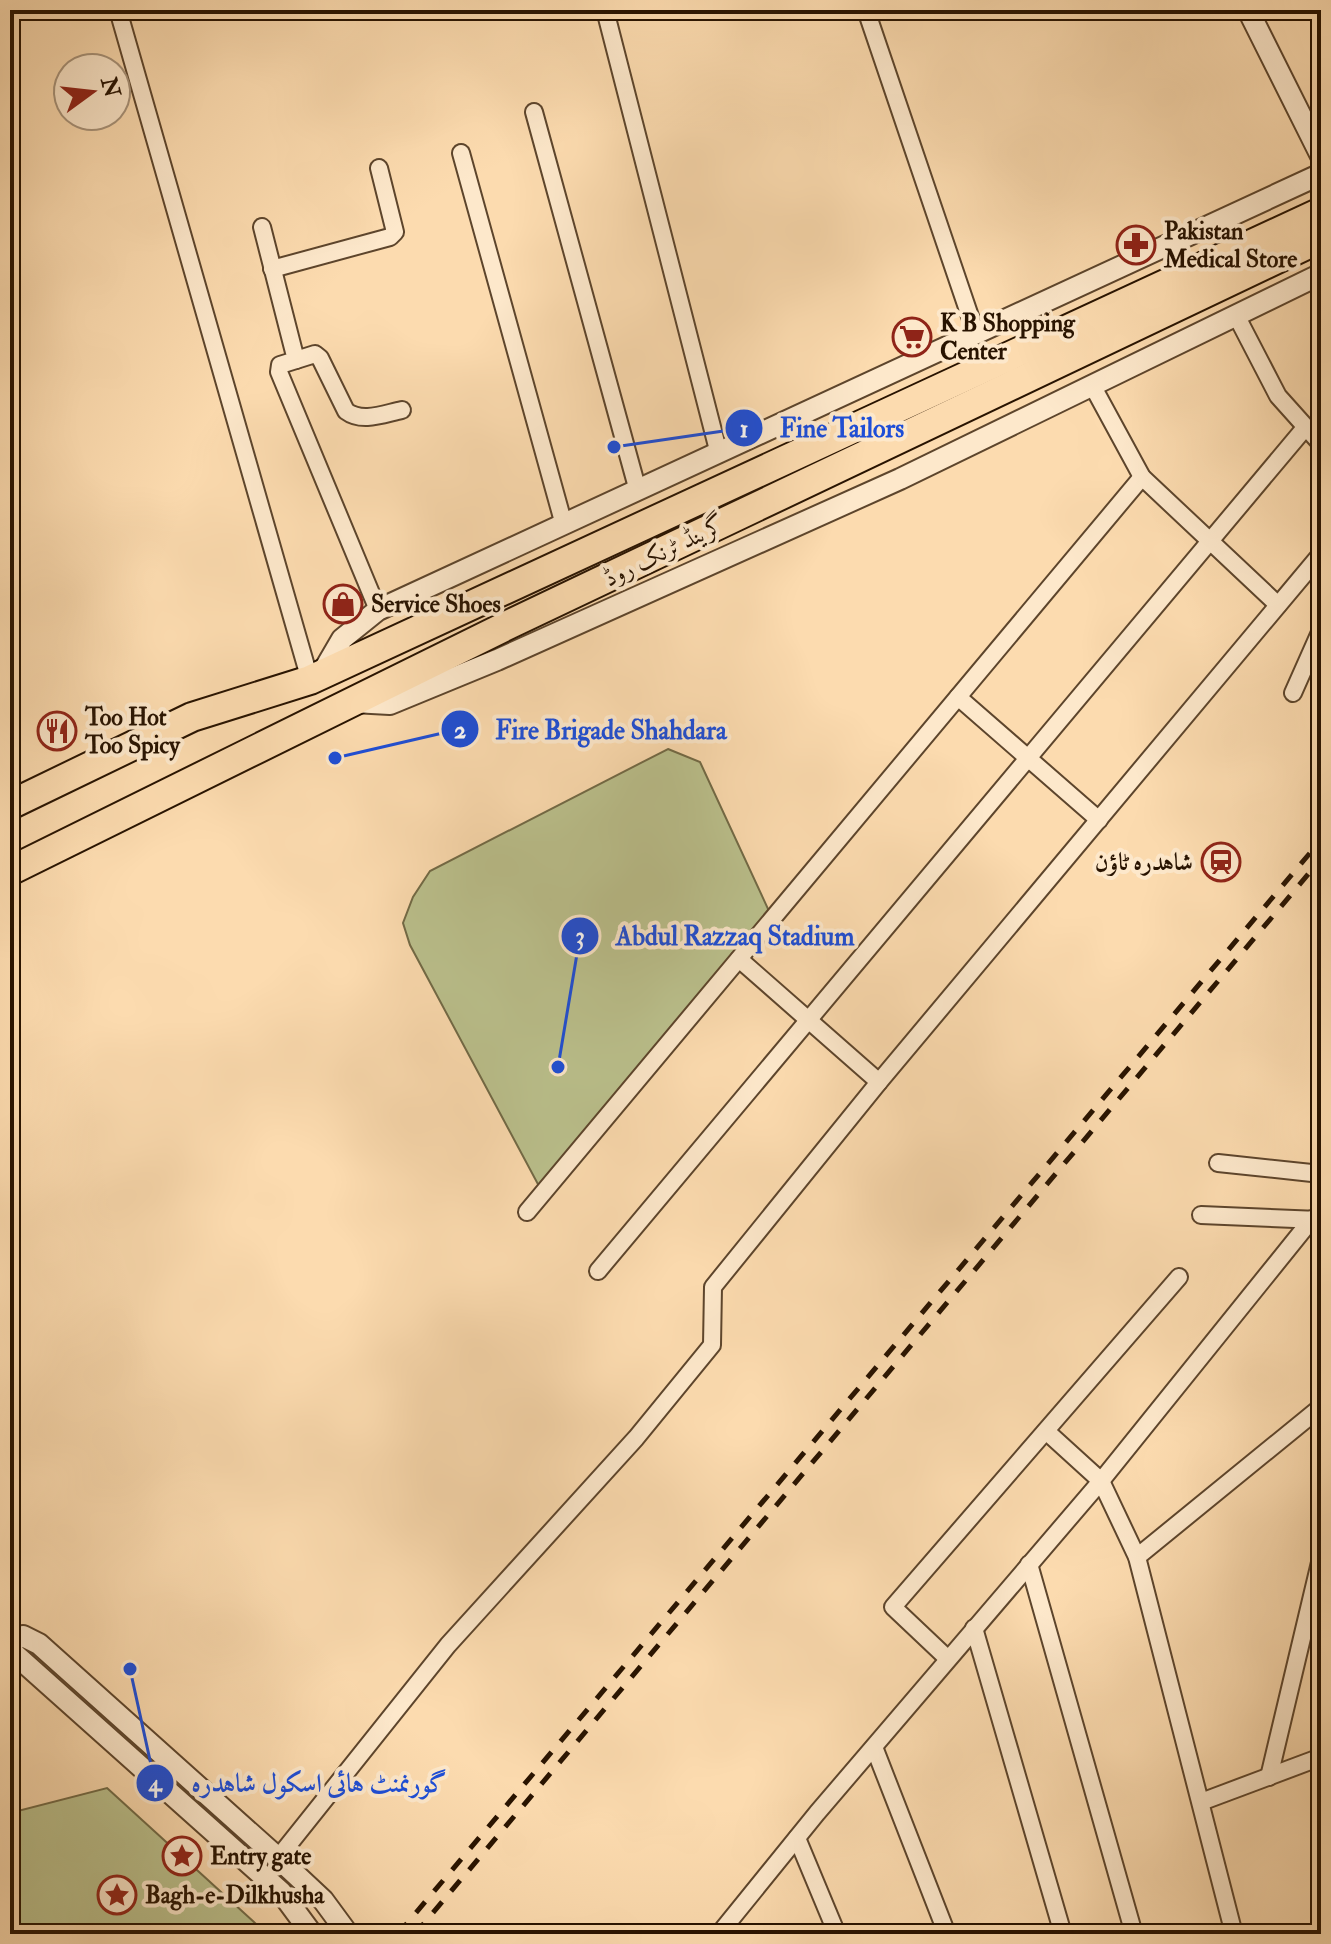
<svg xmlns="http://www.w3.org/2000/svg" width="1331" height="1944" font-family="'IM FELL Double Pica',Amiri,serif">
	<rect width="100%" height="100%" fill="#fcdbaf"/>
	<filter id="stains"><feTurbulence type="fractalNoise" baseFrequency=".0025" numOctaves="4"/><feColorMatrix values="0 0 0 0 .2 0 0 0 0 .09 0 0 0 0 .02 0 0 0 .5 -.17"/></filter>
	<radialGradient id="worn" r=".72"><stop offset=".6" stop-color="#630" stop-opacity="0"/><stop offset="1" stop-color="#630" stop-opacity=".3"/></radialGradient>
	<!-- green -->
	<g fill="#bbc18d" stroke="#726a46" stroke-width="2">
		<polygon points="668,749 700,762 769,911 540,1188 410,945 403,923 413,897 430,871"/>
		<polygon points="107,1788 267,1934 10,1934 10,1813"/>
	</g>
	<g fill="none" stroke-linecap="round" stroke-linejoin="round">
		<!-- minor casing -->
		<g stroke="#5d452c" stroke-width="20">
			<g id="minor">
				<polyline points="118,10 310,680"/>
				<polyline points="605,10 719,454"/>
				<polyline points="866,10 976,334"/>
				<polyline points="534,112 638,491"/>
				<polyline points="461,153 564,525"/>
				<polyline points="262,227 296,360 280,365 279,372 378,610"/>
				<polyline points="272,269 390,237 395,232 379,168"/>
				<polyline points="1236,315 1278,396 1321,444"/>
				<path d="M296,360L315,354L320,358L346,411C362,423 383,414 402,410"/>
				<polyline points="1092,385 1142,477 1278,605"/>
				<polyline points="1293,693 1321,630"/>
				<polyline points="958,697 1099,820"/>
				<polyline points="739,959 879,1082"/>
				<polyline points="1218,1163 1321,1174"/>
				<polyline points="527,1212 1142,477"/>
				<polyline points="1201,1215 1319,1220"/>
				<polyline points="598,1271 1304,429"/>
				<polyline points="1046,1431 1101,1481 1137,1557 1234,1934"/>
				<polyline points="1137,1557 1321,1407"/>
				<polyline points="1029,1564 1134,1934"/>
				<polyline points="974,1628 1063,1934"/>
				<polyline points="948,1659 893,1607 1179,1277"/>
				<polyline points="874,1747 947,1934"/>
				<polyline points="1269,1777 1321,1558"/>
				<polyline points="1201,1802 1321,1757"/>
				<polyline points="797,1838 837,1934"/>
				<polyline points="278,1858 448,1645 636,1438 712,1345 713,1287 879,1082 1321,554"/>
				<polyline points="719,1934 817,1813 1101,1481 1312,1219"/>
			</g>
		</g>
		<!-- tertiary casing -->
		<g stroke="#5d452c" stroke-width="24">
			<g id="tertiary">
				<polyline points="1248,10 1321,156"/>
				<polyline points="321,675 342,639 378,610 1321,174"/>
				<polyline points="353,702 390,704 497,660 900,479 1321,274"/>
				<polyline points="10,1642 23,1636 39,1644 278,1858 323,1900 348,1934"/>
				<polyline points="10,1650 281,1892 312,1934"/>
			</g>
		</g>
		<!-- trunk casing -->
		<g stroke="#281300" stroke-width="32">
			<g id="trunk">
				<polyline points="10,805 192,717 310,680 1321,212"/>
				<polyline points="10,871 508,625 1321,238"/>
			</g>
		</g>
		<!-- minor -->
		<use href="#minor" stroke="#fde8cb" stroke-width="16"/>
		<!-- tertiary -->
		<use href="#tertiary" stroke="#fde8cb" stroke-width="20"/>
		<!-- trunk -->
		<use href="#trunk" stroke="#fcdbaf" stroke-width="28"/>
		<!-- rail -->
		<g stroke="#281300" stroke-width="5" stroke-dasharray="14 14" stroke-linecap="butt">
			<polyline points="398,1934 1321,840"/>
			<polyline points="415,1934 1321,859"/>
		</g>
	</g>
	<!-- icons -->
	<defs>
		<g id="pharmacy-ring" transform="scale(2)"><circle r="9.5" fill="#fde8cb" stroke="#8f2418" stroke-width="1.5"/><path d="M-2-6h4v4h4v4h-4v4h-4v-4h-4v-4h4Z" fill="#8f2418"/></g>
		<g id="supermarket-ring" transform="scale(2)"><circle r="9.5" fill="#fde8cb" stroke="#8f2418" stroke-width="1.5"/><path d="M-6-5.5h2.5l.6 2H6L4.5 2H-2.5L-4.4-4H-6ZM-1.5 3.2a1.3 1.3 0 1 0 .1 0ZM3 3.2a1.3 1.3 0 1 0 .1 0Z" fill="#8f2418"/></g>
		<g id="shop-ring" transform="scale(2)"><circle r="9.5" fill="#fde8cb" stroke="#8f2418" stroke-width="1.5"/><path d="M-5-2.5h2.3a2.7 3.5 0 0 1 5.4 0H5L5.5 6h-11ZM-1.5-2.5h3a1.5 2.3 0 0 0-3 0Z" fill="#8f2418"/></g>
		<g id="restaurant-ring" transform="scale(2)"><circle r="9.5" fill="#fde8cb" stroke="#8f2418" stroke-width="1.5"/><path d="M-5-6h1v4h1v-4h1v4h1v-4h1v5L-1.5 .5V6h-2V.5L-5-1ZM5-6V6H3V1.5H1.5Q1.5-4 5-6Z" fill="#8f2418"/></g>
		<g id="station-ring" transform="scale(2)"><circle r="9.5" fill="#fde8cb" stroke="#8f2418" stroke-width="1.5"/><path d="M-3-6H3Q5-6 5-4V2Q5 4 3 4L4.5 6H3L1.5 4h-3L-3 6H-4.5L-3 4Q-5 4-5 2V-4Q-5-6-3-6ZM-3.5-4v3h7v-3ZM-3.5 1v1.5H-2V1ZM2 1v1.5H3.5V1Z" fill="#8f2418"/></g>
		<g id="sight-ring" transform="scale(2)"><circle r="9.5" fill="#fde8cb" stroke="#8f2418" stroke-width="1.5"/><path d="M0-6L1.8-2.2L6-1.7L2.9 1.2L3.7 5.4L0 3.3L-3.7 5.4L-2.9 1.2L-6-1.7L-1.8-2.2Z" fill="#8f2418"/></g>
	</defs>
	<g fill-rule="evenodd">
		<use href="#pharmacy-ring" x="1136" y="245"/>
		<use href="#supermarket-ring" x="912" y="337"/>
		<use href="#shop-ring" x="343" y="604"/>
		<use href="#restaurant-ring" x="57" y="731"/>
		<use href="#station-ring" x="1221" y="862"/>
		<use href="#sight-ring" x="182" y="1856"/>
		<use href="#sight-ring" x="117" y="1895"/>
	</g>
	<g text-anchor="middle" stroke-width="8" stroke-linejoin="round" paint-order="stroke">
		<!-- poi labels -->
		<g font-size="24" font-weight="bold" fill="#281300" stroke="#fde8cb" text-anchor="start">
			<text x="1164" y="239">Pakistan<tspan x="1164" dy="28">Medical Store</tspan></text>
			<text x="940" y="331">K B Shopping<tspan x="940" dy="28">Center</tspan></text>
			<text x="371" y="612">Service Shoes</text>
			<text x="85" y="725">Too Hot<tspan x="85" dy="28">Too Spicy</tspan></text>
			<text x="1193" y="870" text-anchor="end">شاہدرہ ٹاؤن</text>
			<text x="210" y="1864">Entry gate</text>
			<text x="145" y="1903">Bagh-e-Dilkhusha</text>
		</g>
		<!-- street labels -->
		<g font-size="24" fill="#281300" stroke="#fde8cb">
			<text transform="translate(664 551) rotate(-26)" y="8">گرینڈ ٹرنک روڈ</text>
		</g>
	</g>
	<!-- callouts -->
	<path fill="none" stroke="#1d4ed8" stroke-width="3" d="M614 447L744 428M335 758L460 729M558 1067L580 936M130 1669L155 1783"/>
	<g fill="#1d4ed8" stroke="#fde8cb" stroke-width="3">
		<circle cx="614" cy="447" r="8"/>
		<circle cx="335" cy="758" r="8"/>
		<circle cx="558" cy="1067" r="8"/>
		<circle cx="130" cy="1669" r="8"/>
		<circle cx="744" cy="428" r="20"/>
		<circle cx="460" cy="729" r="20"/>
		<circle cx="580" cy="936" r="20"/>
		<circle cx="155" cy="1783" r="20"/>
	</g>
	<g font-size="24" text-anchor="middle" font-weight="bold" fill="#fff">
		<text x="744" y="437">1</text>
		<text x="460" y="738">2</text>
		<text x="580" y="944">3</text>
		<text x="155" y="1791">4</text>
	</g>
	<g font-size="26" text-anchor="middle" font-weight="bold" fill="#1d4ed8" stroke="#fde8cb" stroke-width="8" stroke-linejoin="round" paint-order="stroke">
		<text x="842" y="437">Fine Tailors</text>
		<text x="611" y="739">Fire Brigade Shahdara</text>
		<text x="735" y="945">Abdul Razzaq Stadium</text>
		<text x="319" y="1792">گورنمنٹ ہائی اسکول شاہدرہ</text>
	</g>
	<!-- margin -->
	<rect width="1331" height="1944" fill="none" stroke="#fcdbaf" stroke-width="40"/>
	<rect x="12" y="12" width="1307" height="1920" fill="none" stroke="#281300" stroke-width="4"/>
	<rect x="20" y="20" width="1291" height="1904" fill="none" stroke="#281300" stroke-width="2"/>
	<!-- north arrow -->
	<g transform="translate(92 92) rotate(75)"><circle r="38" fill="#fde8cb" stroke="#a8937a" stroke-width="2"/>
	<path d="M0-6L14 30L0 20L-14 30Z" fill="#8f2418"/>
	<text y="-12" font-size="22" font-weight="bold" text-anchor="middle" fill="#281300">N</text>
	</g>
	<rect width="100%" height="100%" filter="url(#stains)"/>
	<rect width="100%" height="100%" fill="url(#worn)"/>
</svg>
